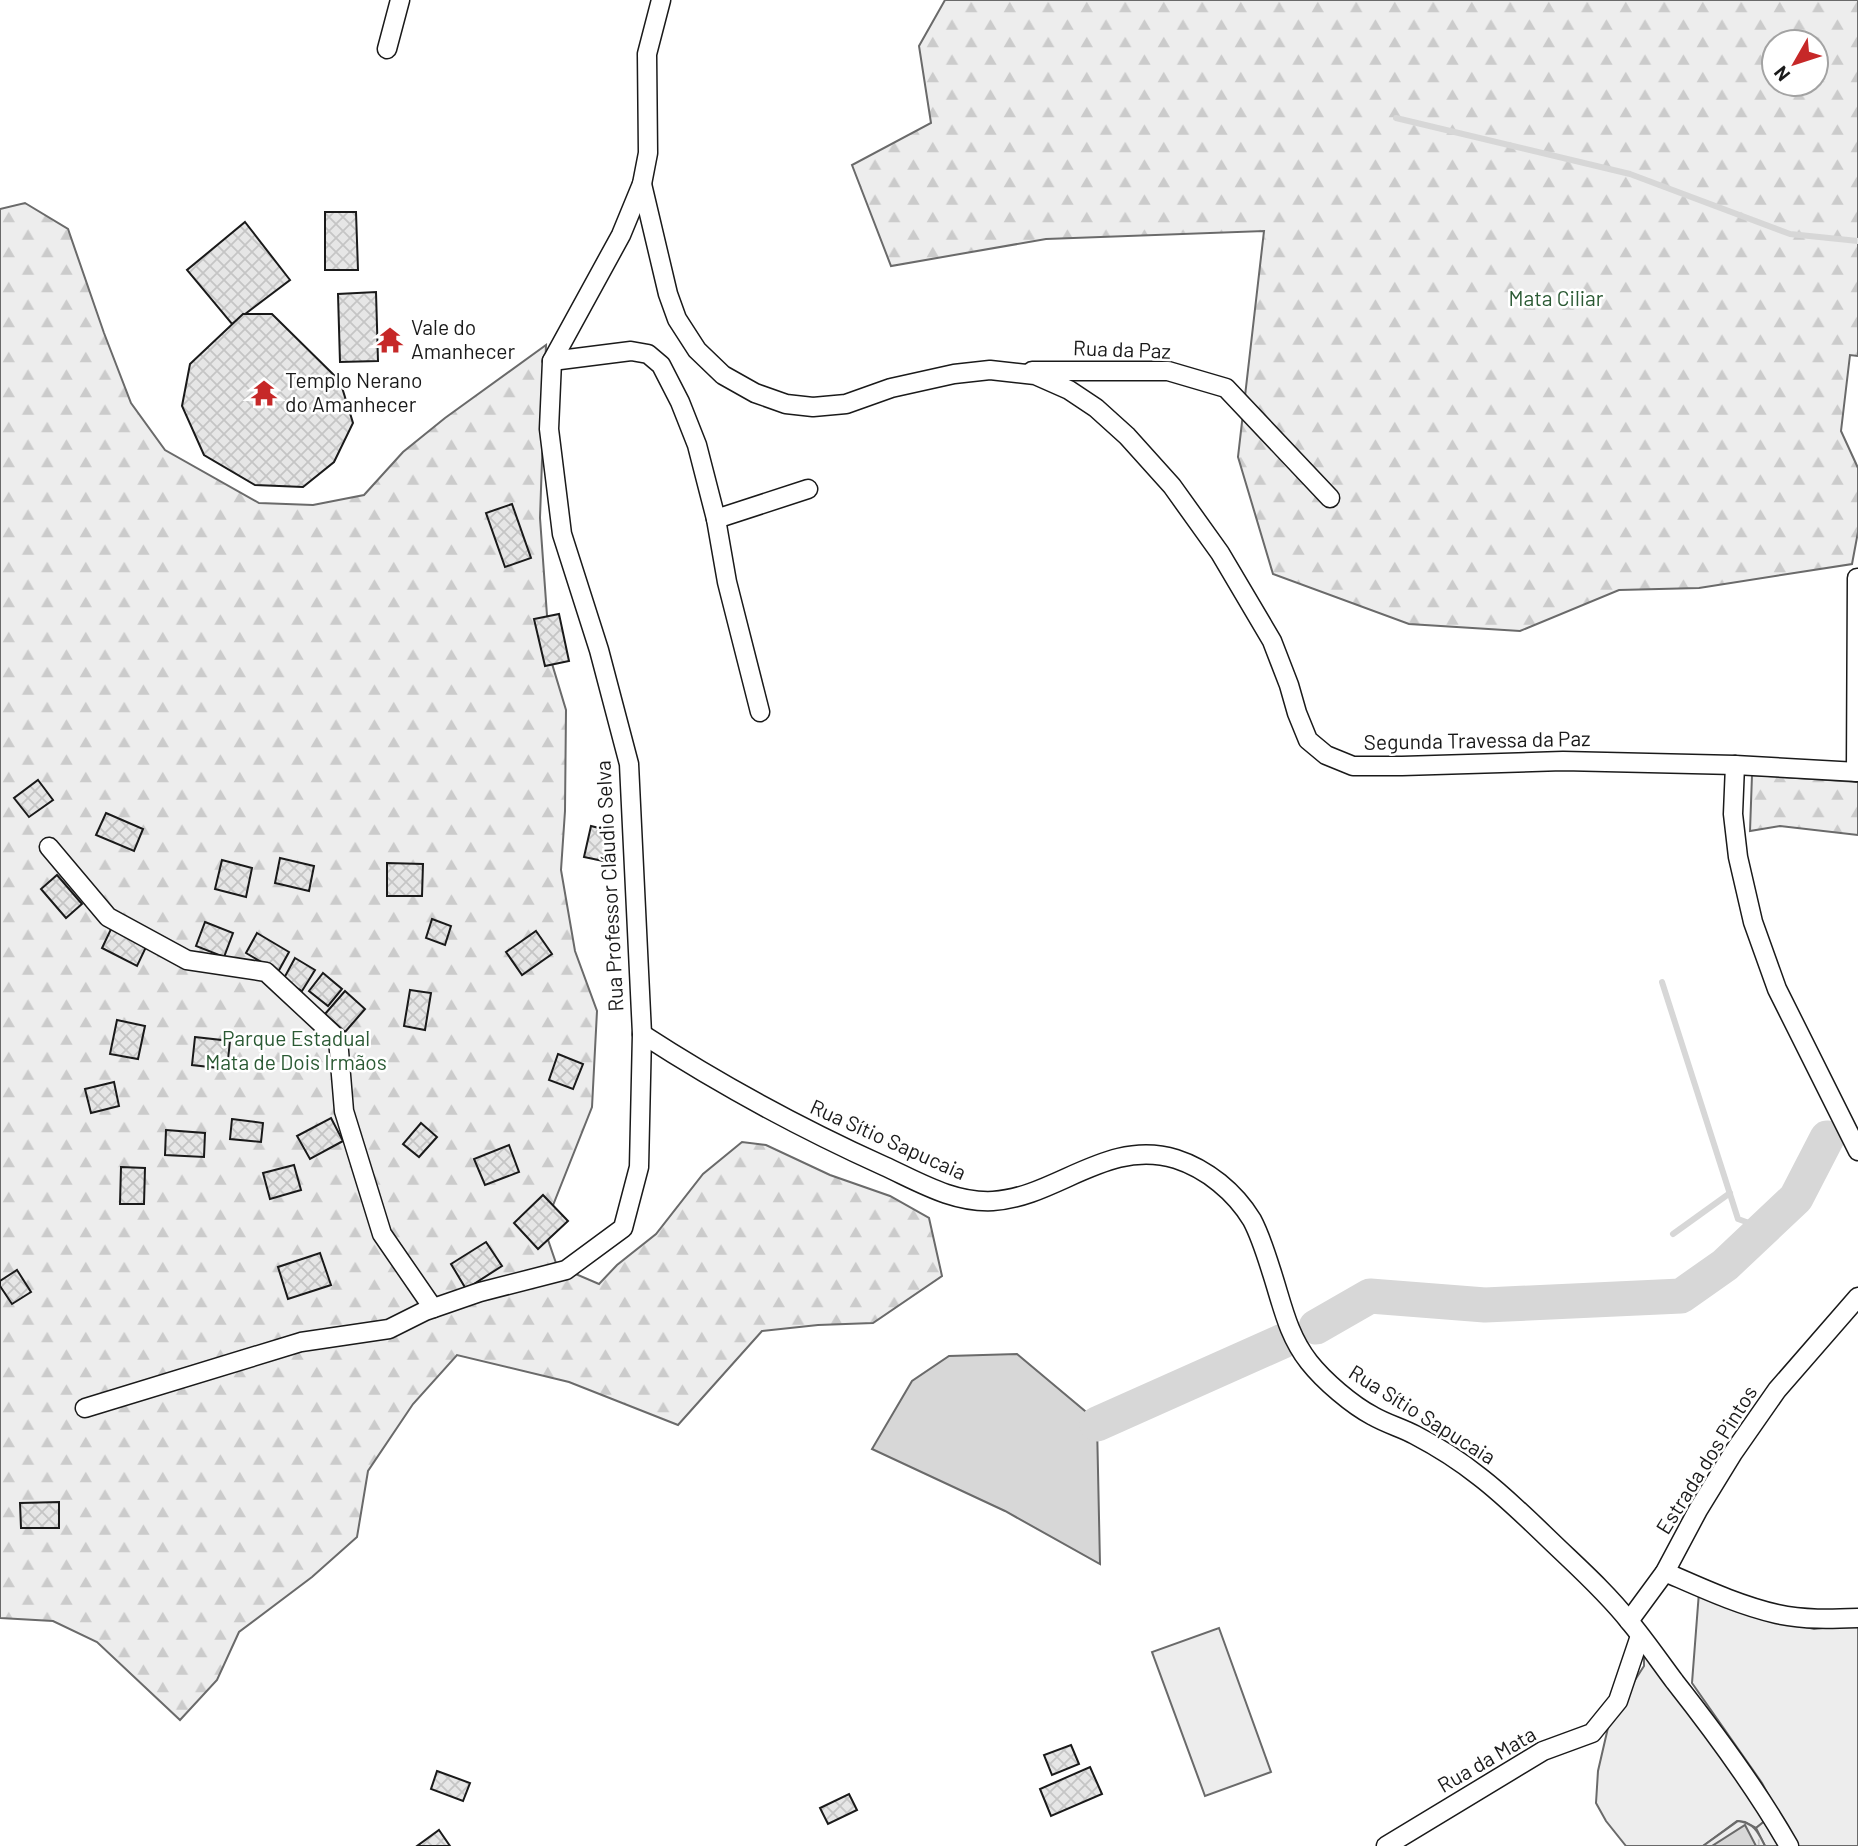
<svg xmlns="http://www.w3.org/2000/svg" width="1858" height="1846" font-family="Barlow,sans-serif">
	<defs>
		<pattern id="forest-firs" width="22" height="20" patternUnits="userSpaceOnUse" patternTransform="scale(1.75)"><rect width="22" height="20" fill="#ededed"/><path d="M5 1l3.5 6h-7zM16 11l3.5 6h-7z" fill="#cbcbcb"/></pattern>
		<pattern id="wetland-marsh" width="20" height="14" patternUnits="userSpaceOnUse" patternTransform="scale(1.75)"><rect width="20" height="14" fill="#ededed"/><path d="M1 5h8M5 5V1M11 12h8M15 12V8" fill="none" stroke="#cbcbcb"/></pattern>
		<pattern id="building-cross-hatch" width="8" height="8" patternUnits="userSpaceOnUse" patternTransform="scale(1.75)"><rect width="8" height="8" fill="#e6e6e6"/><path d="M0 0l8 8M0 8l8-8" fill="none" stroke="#c5c5c5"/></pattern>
	</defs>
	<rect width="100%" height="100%" fill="#fff"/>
	<!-- grass -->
	<g fill="#ededed" stroke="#6a6a6a" stroke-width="2">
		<polygon points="1699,1592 1773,1619 1814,1629 1858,1624 1858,1846 1796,1846 1762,1783 1692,1683"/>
		<polygon points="1219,1628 1271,1772 1205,1796 1152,1652"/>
		<polygon points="1644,1644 1766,1820 1756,1828 1745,1822 1737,1821 1703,1846 1626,1846 1606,1821 1596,1803 1598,1771 1610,1719 1644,1666"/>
	</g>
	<!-- forest -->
	<g fill="url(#forest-firs)" stroke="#6a6a6a" stroke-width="2" fill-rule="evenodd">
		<path d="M945,0H1858V356L1850,355L1841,431L1858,468V532L1852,564L1699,588L1619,590L1520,631L1409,624L1273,574L1238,457L1264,231L1046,239L891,266L852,165L931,123L919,46ZM1774,42H1816V84H1774Z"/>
		<polygon points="25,203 68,229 104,333 131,403 165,450 259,503 313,505 364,495 403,452 445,418 546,345 540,518 550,657 566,710 565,811 561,870 575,951 597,1011 592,1107 544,1228 557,1266 599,1284 617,1265 656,1234 703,1174 742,1142 766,1145 830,1175 890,1196 929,1218 942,1276 873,1323 818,1325 762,1331 678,1425 569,1382 457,1355 413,1404 368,1471 357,1537 312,1577 239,1632 217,1680 180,1720 97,1642 53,1621 0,1618 0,209"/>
		<polygon points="1752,775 1858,782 1858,835 1780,826 1750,831"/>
		<polygon points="1766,1820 1782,1846 1765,1846 1756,1828"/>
	</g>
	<!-- wetland -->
	<path fill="url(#wetland-marsh)" stroke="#6a6a6a" stroke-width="2" d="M1738,1821C1754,1823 1758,1832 1765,1846H1703Z"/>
	<!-- water -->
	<g fill="#d7d7d7" stroke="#6a6a6a" stroke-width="2">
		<polygon points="1017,1354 1085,1411 1097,1424 1100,1564 1005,1511 872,1449 912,1381 949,1356"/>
		<polygon points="1745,1825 1756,1846 1712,1846"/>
	</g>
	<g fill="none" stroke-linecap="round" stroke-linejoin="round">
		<!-- stream -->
		<g stroke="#d7d7d7" stroke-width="6">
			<polyline points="1396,118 1630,174 1790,234 1858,241"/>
			<polyline points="1662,982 1738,1219 1763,1228"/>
			<polyline points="1673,1234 1730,1193"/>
		</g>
		<!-- river -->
		<g stroke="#d7d7d7" stroke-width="35">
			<polyline points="1316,1327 1370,1296 1485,1305 1681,1296 1725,1265 1796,1198 1827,1138"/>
			<polyline points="1097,1424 1283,1341"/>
		</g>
	</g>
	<!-- building -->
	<g fill="url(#building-cross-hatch)" stroke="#1a1a1a" stroke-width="2">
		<polygon points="325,212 356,212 358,270 325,270"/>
		<polygon points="245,222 290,280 232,324 187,270"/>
		<polygon points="376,292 378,361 340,362 338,294"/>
		<polygon points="243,314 272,314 340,381 353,423 334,462 303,487 255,485 204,455 182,406 190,364"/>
		<polygon points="512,504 531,558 505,567 486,513"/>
		<polygon points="559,614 569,661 545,666 534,619"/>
		<polygon points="38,780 53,800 29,817 14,798"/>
		<polygon points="106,813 143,829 134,851 96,835"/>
		<polygon points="591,826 615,832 608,862 584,857"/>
		<polygon points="280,858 314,866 309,891 275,883"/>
		<polygon points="222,860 252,868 246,897 215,889"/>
		<polygon points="387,863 423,864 422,896 387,896"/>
		<polygon points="57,875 82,904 66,918 41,889"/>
		<polygon points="432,919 451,926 445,945 426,938"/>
		<polygon points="205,922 233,933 224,957 196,946"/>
		<polygon points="112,927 147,945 137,966 102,948"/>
		<polygon points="536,931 552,954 522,975 506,952"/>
		<polygon points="257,933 289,952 278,972 246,953"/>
		<polygon points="295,958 315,970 302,991 283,980"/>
		<polygon points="323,973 342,989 328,1006 309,991"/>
		<polygon points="410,990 431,993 425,1030 404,1026"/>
		<polygon points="345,991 365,1009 345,1032 325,1014"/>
		<polygon points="117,1020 145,1026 138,1059 110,1054"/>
		<polygon points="195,1037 230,1041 227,1069 192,1065"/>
		<polygon points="558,1054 583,1064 573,1089 549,1080"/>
		<polygon points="114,1082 119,1106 91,1113 85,1089"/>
		<polygon points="331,1118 343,1141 310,1159 297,1136"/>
		<polygon points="232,1119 263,1123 261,1142 230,1139"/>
		<polygon points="421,1123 437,1137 419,1157 403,1144"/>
		<polygon points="166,1130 205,1133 204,1157 165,1155"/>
		<polygon points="509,1145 519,1172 485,1185 474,1159"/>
		<polygon points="294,1165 301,1190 270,1199 263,1173"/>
		<polygon points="121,1167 145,1168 144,1204 120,1204"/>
		<polygon points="543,1195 568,1221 538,1249 514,1223"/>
		<polygon points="486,1242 502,1266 466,1289 451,1264"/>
		<polygon points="320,1253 331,1285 288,1299 278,1267"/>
		<polygon points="17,1270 31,1292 12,1304 0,1286 0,1281"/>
		<polygon points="59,1502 59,1528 21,1528 20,1503"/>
		<polygon points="1071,1745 1079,1764 1052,1775 1044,1755"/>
		<polygon points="1090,1767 1102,1794 1051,1816 1040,1789"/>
		<polygon points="437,1771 470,1783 463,1801 431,1789"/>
		<polygon points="849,1794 857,1810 828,1824 820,1808"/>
		<polygon points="439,1830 450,1846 417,1846"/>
	</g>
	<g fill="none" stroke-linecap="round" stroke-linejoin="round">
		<!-- street casing -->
		<g stroke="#1a1a1a" stroke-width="21">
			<g id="street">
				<polyline points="387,49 400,0"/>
				<polyline points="642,184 668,294 677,319 697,350 723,375 755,393 786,404 813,407 846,404 891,388 954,374 990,370 1035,375 1069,390 1096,408 1127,436 1172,486 1220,553 1272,641 1289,685 1297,713 1308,740 1326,755 1353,766 1402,766 1563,761 1735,765 1858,772"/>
				<polyline points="552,361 631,351 648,354 661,365 680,402 697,445 716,519 727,582 760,712"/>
				<polyline points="1032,371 1168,371 1226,388 1330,498"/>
				<polyline points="716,519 808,489"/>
				<polyline points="1735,765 1733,814 1738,857 1753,922 1777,989 1858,1151"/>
				<polyline points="1856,772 1857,578"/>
				<polyline points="49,847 108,917 187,960 266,972 338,1039 344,1111 382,1234 433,1308"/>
				<path d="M642,1034C719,1084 800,1128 884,1166C919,1182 953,1203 993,1201C1057,1197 1107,1138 1176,1159C1207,1169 1235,1192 1252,1220C1260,1235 1266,1254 1271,1270C1282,1303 1287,1334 1309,1362C1324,1381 1352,1405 1373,1416C1387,1424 1402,1428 1415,1435C1438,1447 1460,1461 1480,1477C1506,1497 1530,1521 1554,1544C1579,1568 1607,1593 1629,1621C1645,1640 1660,1662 1675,1682C1716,1734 1756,1788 1789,1846"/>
				<polyline points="85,1408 301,1342 389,1329 425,1311 480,1292 566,1270 623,1228 639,1167 642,1034 629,764 599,650 562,534 549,429 552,361 621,235 642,184 648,153 647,54 661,0"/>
				<path d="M1665,1572C1702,1588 1738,1605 1777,1614C1804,1620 1831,1619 1858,1618"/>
				<polyline points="1629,1621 1665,1572 1698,1510 1733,1453 1777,1390 1858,1297"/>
				<polyline points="1386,1846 1543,1751 1592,1733 1618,1701 1640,1636"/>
			</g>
		</g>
		<!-- street -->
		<use href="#street" stroke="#fff" stroke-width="18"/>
	</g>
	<!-- icons -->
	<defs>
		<g id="temple-bare" transform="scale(2.1)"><path d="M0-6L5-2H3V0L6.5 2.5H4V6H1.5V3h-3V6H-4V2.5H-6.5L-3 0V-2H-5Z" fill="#c62828" stroke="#fff" stroke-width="2.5" paint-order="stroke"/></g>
	</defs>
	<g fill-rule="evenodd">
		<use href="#temple-bare" x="390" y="340"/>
		<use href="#temple-bare" x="264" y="393"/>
	</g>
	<g text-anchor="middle" stroke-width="5" stroke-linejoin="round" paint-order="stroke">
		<!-- park labels -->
		<g font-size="21" fill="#2b5a34" stroke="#fff">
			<text x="1556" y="306">Mata Ciliar</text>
			<text x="296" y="1046">Parque Estadual<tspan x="296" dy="24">Mata de Dois Irmãos</tspan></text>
		</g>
		<!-- poi labels -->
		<g font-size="21" fill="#1a1a1a" stroke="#fff" text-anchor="start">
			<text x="411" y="335">Vale do<tspan x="411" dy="24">Amanhecer</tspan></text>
			<text x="285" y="388">Templo Nerano<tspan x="285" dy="24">do Amanhecer</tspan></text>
		</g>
		<!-- street labels -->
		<g font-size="21" fill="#1a1a1a" stroke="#fff">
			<text transform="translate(1122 350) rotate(2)" y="7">Rua da Paz</text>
			<text transform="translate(1477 741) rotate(-1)" y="7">Segunda Travessa da Paz</text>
			<text transform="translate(610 886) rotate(-93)" y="7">Rua Professor Cláudio Selva</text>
			<text transform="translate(888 1140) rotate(24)" y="7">Rua Sítio Sapucaia</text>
			<text transform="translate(1422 1415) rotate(32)" y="7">Rua Sítio Sapucaia</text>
			<text transform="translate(1707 1460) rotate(-58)" y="7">Estrada dos Pintos</text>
			<text transform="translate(1487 1760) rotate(-30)" y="7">Rua da Mata</text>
		</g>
	</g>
	<!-- north arrow -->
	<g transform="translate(1795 63) rotate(231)"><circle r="33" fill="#ffffff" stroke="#a3a3a3" stroke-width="2"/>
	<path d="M0-5L12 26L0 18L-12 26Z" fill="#c62828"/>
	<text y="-10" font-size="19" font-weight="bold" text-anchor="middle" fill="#1a1a1a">N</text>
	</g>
</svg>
